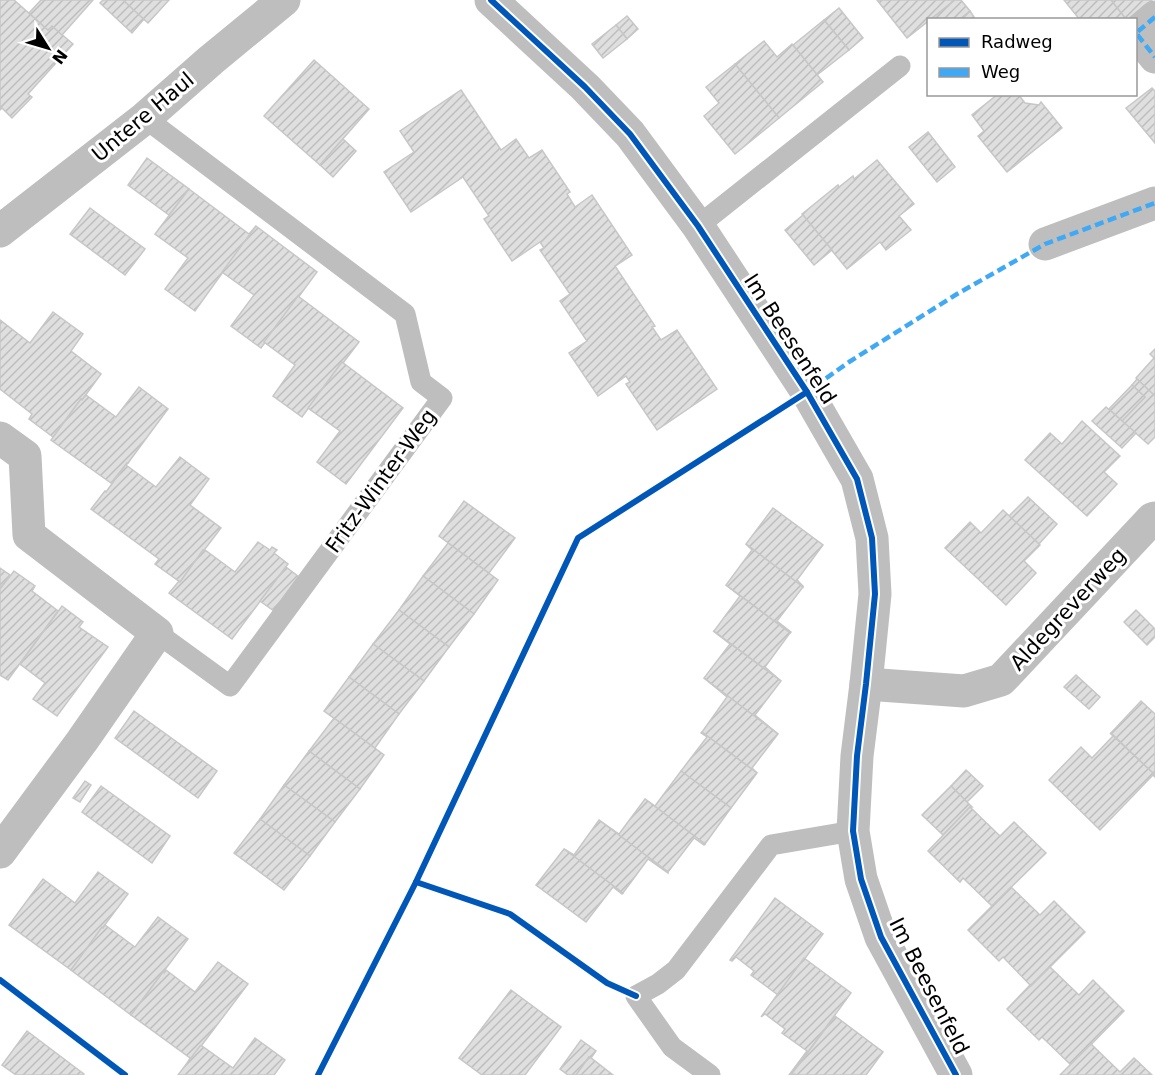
<svg xmlns="http://www.w3.org/2000/svg" width="1155" height="1075" font-family="'DejaVu Sans',sans-serif">
	<defs>
		<pattern id="building-hatch" width="6" height="6" patternUnits="userSpaceOnUse" patternTransform="scale(1.5)"><rect width="6" height="6" fill="#dfdfdf"/><path d="M-1 1l2-2M0 6l6-6M5 7l2-2" fill="none" stroke="#bebebe"/></pattern>
	</defs>
	<rect width="100%" height="100%" fill="#fff"/>
	<!-- building -->
	<g fill="url(#building-hatch)" stroke="#c7c7c7" stroke-width="1.5">
		<polygon points="0,0 14,0 48,30 52,26 73,44 28,94 32,97 12,118 2,108 0,110"/>
		<polygon points="41,0 93,0 62,35 52,26 48,30 29,13"/>
		<polygon points="103,0 123,0 144,19 132,33 100,3"/>
		<polygon points="123,0 169,0 148,23"/>
		<polygon points="877,0 955,0 907,38"/>
		<polygon points="955,0 961,0 970,11 959,20 930,20"/>
		<polygon points="1064,0 1111,0 1127,20 1080,20"/>
		<polygon points="1111,0 1152,0 1128,20 1127,20"/>
		<polygon points="839,8 863,38 849,50 824,20"/>
		<polygon points="970,11 976,20 959,20"/>
		<polygon points="627,16 638,29 627,39 616,25"/>
		<polygon points="824,20 849,50 817,75 793,45"/>
		<polygon points="616,25 627,39 603,58 592,44"/>
		<polygon points="764,41 777,57 792,44 823,82 779,118 735,64"/>
		<polygon points="314,60 369,109 320,165 264,116"/>
		<polygon points="735,64 779,118 735,154 704,116 719,103 706,87"/>
		<polygon points="1152,88 1155,91 1155,143 1126,108"/>
		<polygon points="461,90 501,150 516,139 529,158 542,150 570,192 567,194 575,207 592,195 632,255 615,266 655,326 652,327 661,340 677,330 717,389 657,430 626,384 630,382 626,376 598,396 569,353 587,341 560,301 570,294 540,250 544,248 540,242 512,261 484,219 489,216 463,177 411,212 384,172 414,152 400,131"/>
		<polygon points="998,94 1018,94 1025,103 1039,105 1041,102 1062,128 1007,172 978,136 984,131 972,115"/>
		<polygon points="928,132 955,167 937,182 909,147"/>
		<polygon points="343,139 356,151 333,177 320,165"/>
		<polygon points="147,158 189,189 169,215 128,185"/>
		<polygon points="877,160 914,204 899,216 911,230 886,250 880,242 847,269 802,214 838,185 839,187 853,176 854,179"/>
		<polygon points="189,189 249,234 256,226 195,311 165,289 188,258 155,234"/>
		<polygon points="90,208 145,249 125,275 70,234"/>
		<polygon points="803,215 832,250 814,265 785,230"/>
		<polygon points="256,226 317,272 261,348 231,326 254,295 222,272"/>
		<polygon points="298,296 359,342 343,363 342,362 302,417 273,396 295,365 264,342"/>
		<polygon points="53,312 83,334 71,351 101,374 82,400 81,399 53,437 29,419 32,414 0,389 0,320 30,343"/>
		<polygon points="1155,349 1155,396 1136,378 1154,358 1150,354"/>
		<polygon points="342,362 403,408 346,484 317,462 340,431 308,408"/>
		<polygon points="1137,379 1155,396 1155,437 1148,444 1122,421 1145,397 1132,385"/>
		<polygon points="1132,385 1145,397 1122,421 1109,409"/>
		<polygon points="139,387 168,409 128,463 127,463 111,483 51,440 81,399 82,400 86,395 116,417"/>
		<polygon points="1106,407 1136,433 1122,448 1092,421"/>
		<polygon points="1082,421 1120,456 1104,472 1117,484 1087,516 1025,460 1050,433 1062,444"/>
		<polygon points="180,457 209,479 190,505 221,528 180,582 155,564 159,559 91,509 105,491 106,492 127,463 128,463 126,465 156,487"/>
		<polygon points="1028,497 1057,524 1039,544 1009,516"/>
		<polygon points="464,501 515,538 489,573 439,536"/>
		<polygon points="773,508 823,545 797,580 803,586 803,587 746,544"/>
		<polygon points="1003,510 1040,545 1024,561 1036,573 1006,605 945,548 970,522 981,533"/>
		<polygon points="258,542 270,550 272,547 277,550 274,553 288,564 232,639 169,593 179,581 180,582 203,550 204,551 205,550 235,572"/>
		<polygon points="448,543 498,580 474,614 423,576"/>
		<polygon points="746,544 803,587 777,621 791,632 790,633 726,585 752,550"/>
		<polygon points="286,567 299,577 274,611 260,601"/>
		<polygon points="0,568 10,575 0,589"/>
		<polygon points="14,571 35,586 32,591 58,611 8,680 0,675 0,589"/>
		<polygon points="423,576 474,614 449,647 399,610"/>
		<polygon points="726,585 790,633 765,667 781,681 714,631 740,596"/>
		<polygon points="62,606 83,622 79,627 108,647 57,716 33,699 45,683 20,664"/>
		<polygon points="399,610 449,647 424,681 373,644"/>
		<polygon points="1136,610 1155,629 1155,637 1147,645 1124,622"/>
		<polygon points="713,631 781,681 755,715 778,734 704,678 730,644"/>
		<polygon points="373,644 424,681 399,714 349,677"/>
		<polygon points="1076,675 1100,697 1089,709 1064,687"/>
		<polygon points="349,677 399,714 375,748 324,711"/>
		<polygon points="704,678 778,734 752,768 757,773 702,732 727,697"/>
		<polygon points="1141,701 1155,714 1155,775 1111,733"/>
		<polygon points="134,711 217,771 198,798 115,738"/>
		<polygon points="334,718 384,755 360,789 309,751"/>
		<polygon points="702,732 757,773 731,808 681,771 707,737 701,733"/>
		<polygon points="1110,733 1155,775 1155,777 1153,775 1100,830 1049,780 1081,747 1092,758 1113,736"/>
		<polygon points="309,751 360,789 335,822 284,785"/>
		<polygon points="966,770 983,786 967,802 951,786"/>
		<polygon points="681,771 731,808 705,844 645,799 655,806"/>
		<polygon points="85,781 91,785 80,802 73,798"/>
		<polygon points="284,785 335,822 310,856 260,819"/>
		<polygon points="101,786 170,836 152,863 82,812"/>
		<polygon points="951,786 972,807 970,807 943,835 922,815"/>
		<polygon points="645,799 705,844 704,845 694,838 668,872 599,820 619,834"/>
		<polygon points="970,807 1000,836 1014,822 1046,853 992,906 963,878 960,882 928,851"/>
		<polygon points="260,819 310,856 284,890 234,853"/>
		<polygon points="599,820 668,872 668,873 648,859 623,893 564,849 574,855"/>
		<polygon points="564,849 623,893 622,894 613,887 586,922 536,885"/>
		<polygon points="98,872 128,894 71,970 9,925 43,879 75,903"/>
		<polygon points="1011,887 1040,915 1054,901 1085,932 1031,986 1003,957 999,961 968,930"/>
		<polygon points="775,898 823,934 778,995 751,975 754,971 736,957 732,961 730,960"/>
		<polygon points="158,917 188,939 131,1015 71,970 102,927 103,928 105,925 135,947"/>
		<polygon points="804,958 851,993 791,1075 789,1075 807,1051 782,1033 785,1029 765,1014 761,1017"/>
		<polygon points="218,962 248,984 189,1062 188,1062 190,1058 131,1015 163,972 164,973 166,970 195,992"/>
		<polygon points="1050,967 1079,995 1093,980 1124,1011 1071,1065 1042,1037 1039,1040 1007,1009 1030,985 1031,986"/>
		<polygon points="511,990 561,1027 525,1075 482,1075 459,1058"/>
		<polygon points="835,1016 883,1052 866,1075 796,1075 795,1074 791,1075"/>
		<polygon points="27,1031 84,1074 83,1075 16,1075 2,1065"/>
		<polygon points="255,1038 285,1060 274,1075 178,1075 200,1046 202,1046 233,1068"/>
		<polygon points="581,1040 596,1051 591,1058 589,1057 576,1075 568,1075 560,1069"/>
		<polygon points="1091,1044 1120,1072 1134,1058 1152,1075 1060,1075"/>
		<polygon points="589,1057 591,1058 613,1075 576,1075"/>
	</g>
	<g fill="none" stroke-linecap="round" stroke-linejoin="round">
		<!-- service -->
		<g stroke="#bebebe" stroke-width="21">
			<polyline points="145,118 405,314 421,382 442,398 230,686 157,633"/>
			<polyline points="698,226 900,66"/>
			<polyline points="710,1075 672,1047 636,996 658,984 676,970 771,845 853,831"/>
		</g>
		<!-- minor -->
		<g stroke="#bebebe" stroke-width="33">
			<polyline points="491,0 585,87 630,134 698,226 807,392 857,479 872,538 875,594 866,684 857,756 853,831 861,879 881,937 956,1075"/>
			<polyline points="1155,17 1136,33 1155,57"/>
			<polyline points="0,231 145,118 211,60 284,0"/>
			<polyline points="1045,244 1155,203"/>
			<polyline points="0,438 25,456 29,535 157,633 82,741 0,852"/>
			<polyline points="866,684 964,691 1001,680 1152,519 1155,518"/>
		</g>
		<!-- quiet -->
		<g stroke="#3fa9f5" stroke-width="4.5" stroke-dasharray="9 4.5" stroke-linecap="butt">
			<polyline points="1155,17 1136,33 1155,57"/>
			<polyline points="804,394 849,362 957,294 1045,244 1155,203"/>
		</g>
		<!-- cycleway casing -->
		<g stroke="#fff" stroke-width="10">
			<g id="cycleway">
				<polyline points="491,0 585,87 630,134 698,226 807,392 857,479 872,538 875,594 866,684 857,756 853,831 861,879 881,937 956,1075"/>
				<polyline points="416,882 510,914 607,983 636,996"/>
				<polyline points="0,980 125,1075"/>
				<polyline points="318,1075 416,882 578,538 807,392"/>
			</g>
		</g>
		<!-- cycleway -->
		<use href="#cycleway" stroke="#0057b8" stroke-width="6"/>
	</g>
	<g text-anchor="middle" stroke-width="6" stroke-linejoin="round" paint-order="stroke">
		<!-- street labels -->
		<g font-size="21" fill="#000" stroke="#fff">
			<text transform="translate(143 117) rotate(-40)" y="7">Untere Haul</text>
			<text transform="translate(790 339) rotate(57)" y="7">Im Beesenfeld</text>
			<text transform="translate(381 481) rotate(-54)" y="7">Fritz-Winter-Weg</text>
			<text transform="translate(1068 609) rotate(-47)" y="7">Aldegreverweg</text>
			<text transform="translate(929 986) rotate(63)" y="7">Im Beesenfeld</text>
		</g>
	</g>
	<!-- legend -->
	<rect x="927" y="18" width="210" height="78" fill="#ffffff" stroke="#999999" stroke-width="1.5"/>
	<rect x="939" y="38" width="30" height="9" fill="#0057b8" stroke="#999999" stroke-width="1.5"/>
	<text x="981" y="48" font-size="18" fill="#000000">Radweg</text>
	<rect x="939" y="68" width="30" height="9" fill="#3fa9f5" stroke="#999999" stroke-width="1.5"/>
	<text x="981" y="78" font-size="18" fill="#000000">Weg</text>
	<!-- north arrow -->
	<g transform="translate(48 48) rotate(127)" stroke="#ffffff" stroke-width="4.5" paint-order="stroke">
	<path d="M0-4.5L10 22L0 15L-10 22Z" fill="#000000"/>
	<text y="-9" font-size="16" font-weight="bold" text-anchor="middle" fill="#000000">N</text>
	</g>
</svg>
